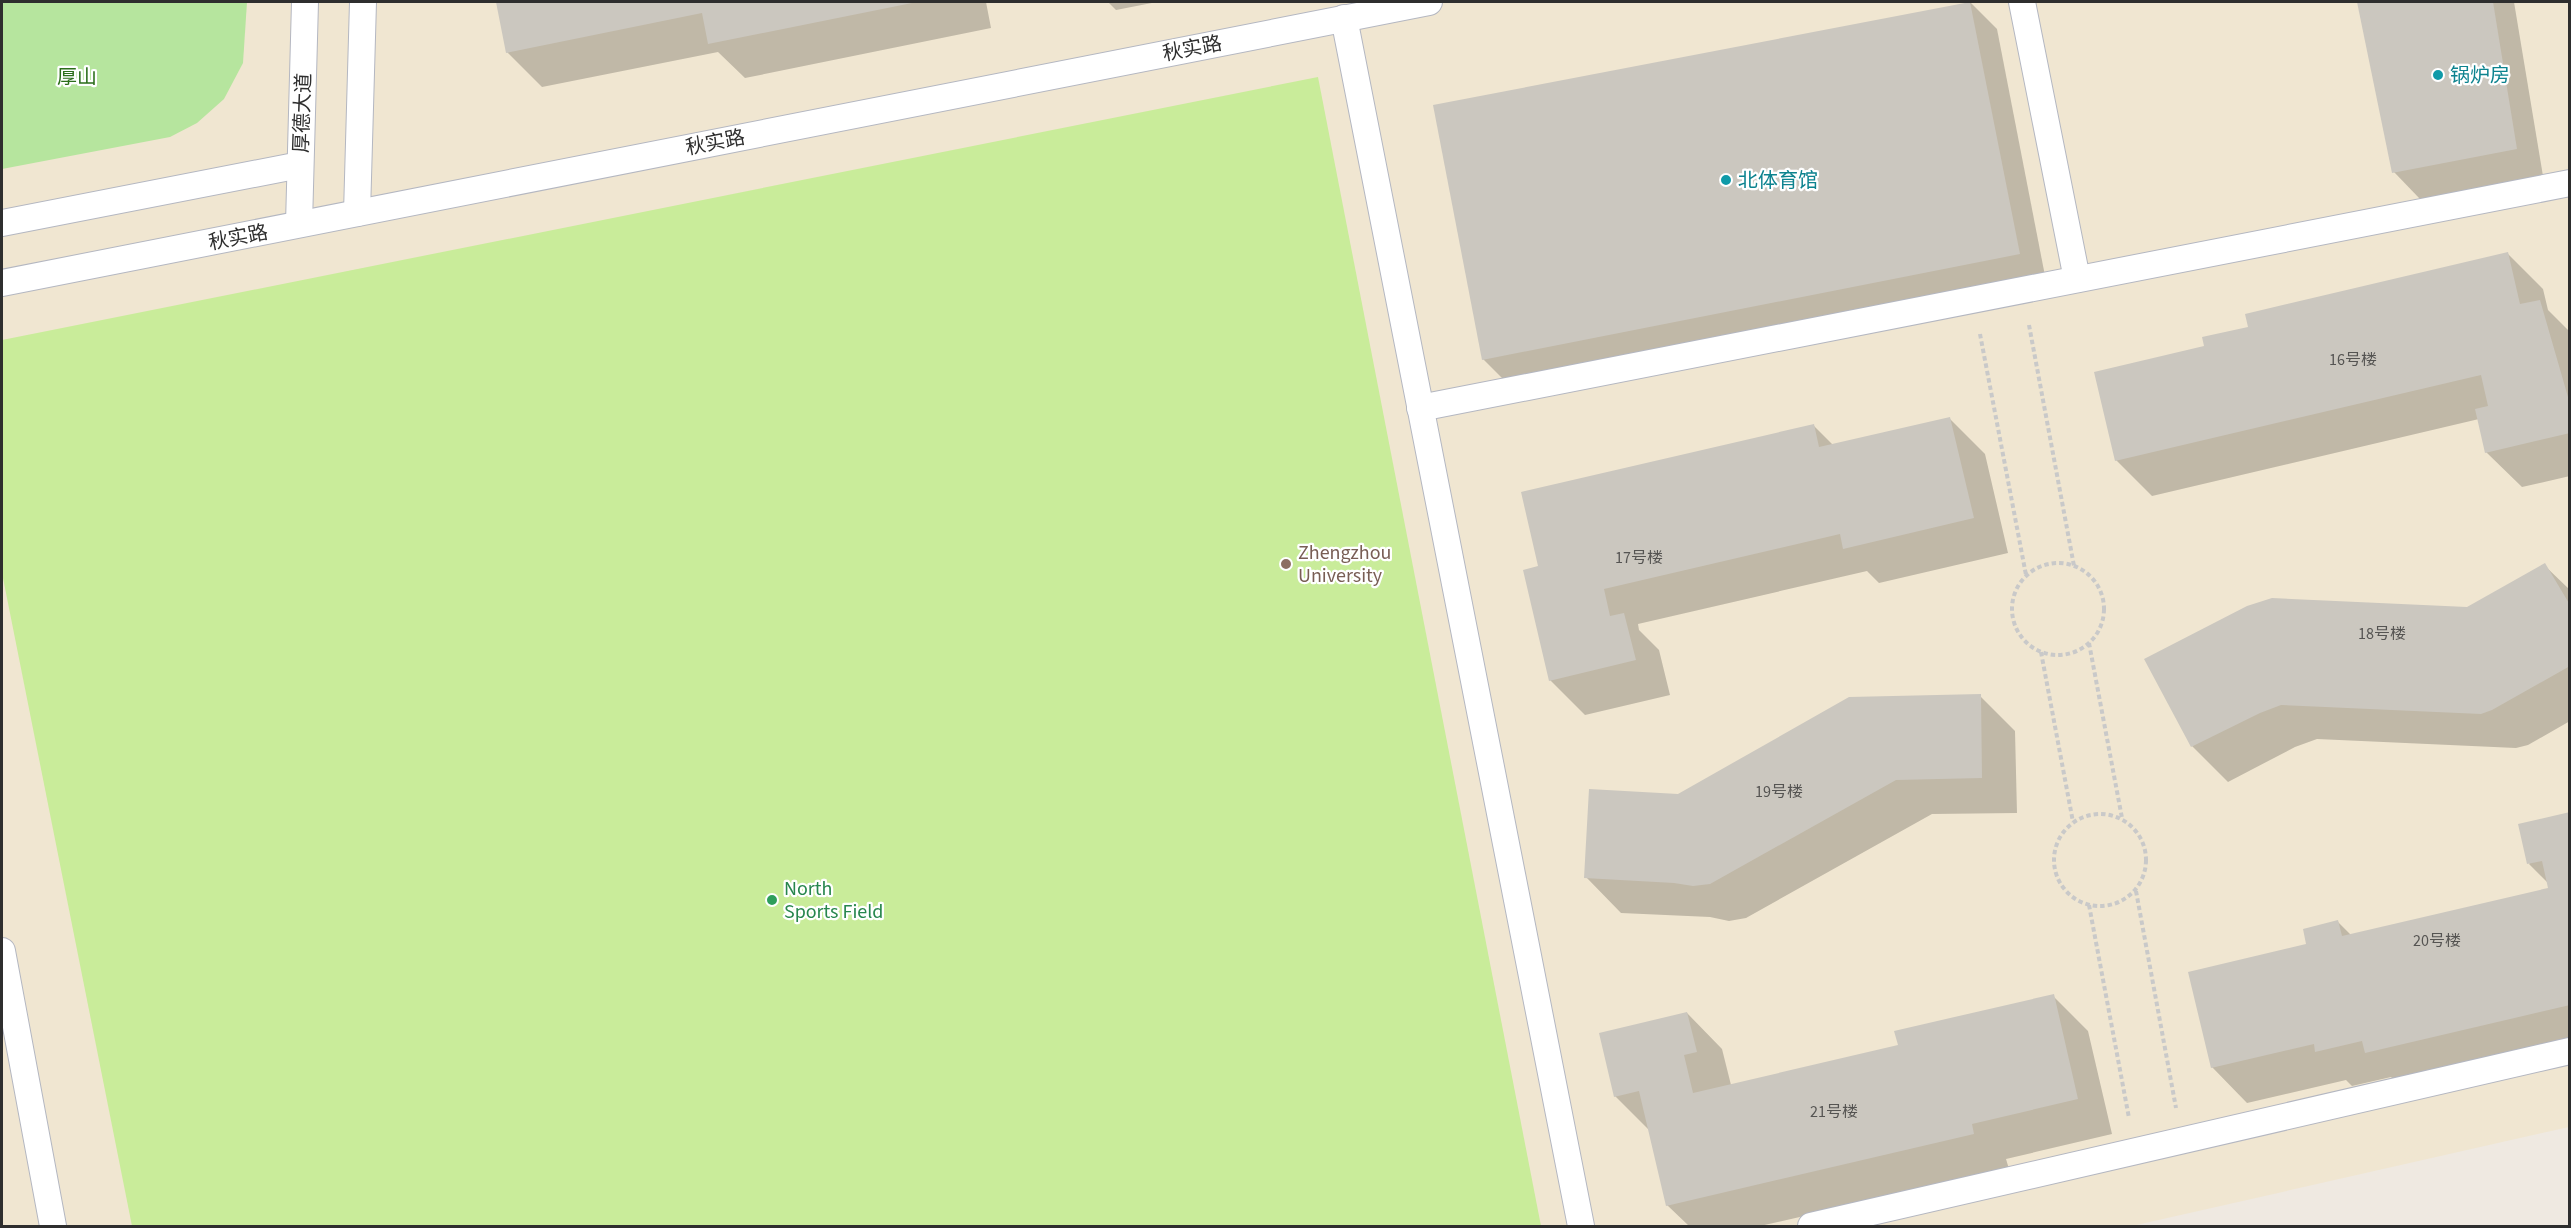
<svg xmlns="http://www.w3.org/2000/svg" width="2571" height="1228" font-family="'Source Sans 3','Noto Sans SC',sans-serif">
	<rect width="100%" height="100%" fill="#efe9e1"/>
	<!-- education -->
	<polygon fill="#f0e6d1" points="2,2 2569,2 2569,1127 2132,1226 2,1226"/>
	<!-- green -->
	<polygon fill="#b6e59e" points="2,2 247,2 243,63 224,99 197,123 170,137 2,169"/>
	<!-- pitch -->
	<polygon fill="#c9ec9a" points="1318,77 1541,1226 132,1226 2,573 2,340"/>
	<!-- shadow -->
	<g fill="#0003">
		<polygon points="497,2 986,2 991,28 745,78 718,52 542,87 507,52"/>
		<polygon points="1108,2 1157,2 1116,10"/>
		<polygon points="1970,2 1997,29 2046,281 1510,386 1483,359"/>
		<polygon points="2358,2 2514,2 2543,176 2420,199 2394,172"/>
		<polygon points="2508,254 2543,289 2548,310 2570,332 2570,476 2522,487 2486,452 2479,419 2152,496 2116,460 2206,347 2250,328"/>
		<polygon points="1950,419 1985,454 2008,553 1879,583 1867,571 1638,624 1639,630 1659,650 1670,695 1585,715 1550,680 1540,567 1814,426 1834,446"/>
		<polygon points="2544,565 2570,590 2570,721 2528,745 2516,748 2317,739 2295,747 2228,782 2192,746 2146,659 2468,609"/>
		<polygon points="1980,696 2015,731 2017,813 1932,814 1746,918 1729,921 1710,917 1621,913 1586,877 1679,795"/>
		<polygon points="2570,814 2570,1048 2401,1087 2391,1077 2352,1086 2346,1080 2247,1103 2212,1067 2308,946 2338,922 2351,935 2550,889 2548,883 2529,864"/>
		<polygon points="2053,996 2088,1031 2112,1134 2006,1159 2009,1169 1760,1226 1689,1226 1667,1205 1650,1131 1615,1096 1687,1013 1722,1049 1731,1085 1899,1046"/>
	</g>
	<!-- building -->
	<g fill="#cbc7bf">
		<polygon points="496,2 912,2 912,3 708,44 702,13 506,53"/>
		<polygon points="1970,2 2020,254 1482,360 1433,105"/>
		<polygon points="2357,2 2493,2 2517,149 2392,173"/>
		<polygon points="2508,252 2520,304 2540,300 2570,404 2570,433 2485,453 2475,409 2488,406 2481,375 2115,461 2094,372 2204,346 2202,337 2248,327 2245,314"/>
		<polygon points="1950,417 1974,518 1843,549 1840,534 1604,589 1610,616 1624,613 1636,660 1549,681 1523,570 1538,566 1521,492 1814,424 1819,447"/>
		<polygon points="2545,563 2570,605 2570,666 2492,710 2481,714 2281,705 2260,713 2191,747 2144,659 2247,606 2272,598 2467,607"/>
		<polygon points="1981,694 1982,778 1896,780 1710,884 1693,886 1674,883 1584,878 1589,789 1678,794 1849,697"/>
		<polygon points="2570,812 2570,1005 2365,1053 2362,1041 2315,1052 2314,1044 2211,1068 2188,972 2306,944 2303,929 2338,920 2342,936 2548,888 2542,861 2527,864 2518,824"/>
		<polygon points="2054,994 2078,1099 1972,1124 1974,1134 1666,1206 1639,1091 1614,1097 1599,1033 1687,1012 1697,1052 1684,1055 1693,1093 1898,1045 1894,1031"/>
	</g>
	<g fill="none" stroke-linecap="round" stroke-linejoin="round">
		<!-- lane casing -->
		<g stroke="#b4b7c1" stroke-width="28">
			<g id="lane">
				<polyline points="2022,2 2077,279"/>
				<polyline points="1344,18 1581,1226"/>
				<polyline points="357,213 363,2"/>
				<polyline points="2,223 300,165"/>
				<polyline points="299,224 305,2"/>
				<polyline points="2,283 1429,2"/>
				<polyline points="1420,408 2570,183"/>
				<polyline points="2,951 53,1226"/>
				<polyline points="1811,1226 2570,1051"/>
			</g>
		</g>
		<!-- path -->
		<g stroke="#c9c9c9" stroke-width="4" stroke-dasharray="4.5 3" stroke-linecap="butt">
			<polyline points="2029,325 2074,566"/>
			<polyline points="1980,334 2026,575"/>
			<circle cx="2058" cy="609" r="46"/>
			<polyline points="2089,643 2122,818"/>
			<polyline points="2041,652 2073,822"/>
			<circle cx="2100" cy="860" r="46"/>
			<polyline points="2136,891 2176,1108"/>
			<polyline points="2089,905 2129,1118"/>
		</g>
		<!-- lane -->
		<use href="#lane" stroke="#fff" stroke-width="26"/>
	</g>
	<!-- markers -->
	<g fill="#0f9aa8" stroke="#fff" stroke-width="2">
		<circle cx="2438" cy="75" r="6"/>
		<circle cx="1726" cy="180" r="6"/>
	</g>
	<circle fill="#8d6e63" stroke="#fff" stroke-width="2" cx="1286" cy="564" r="6"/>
	<circle fill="#2e9e5b" stroke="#fff" stroke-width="2" cx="772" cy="900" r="6"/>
	<g text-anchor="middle" stroke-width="4.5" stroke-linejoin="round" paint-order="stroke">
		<!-- number labels -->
		<g font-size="16" fill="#555452">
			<text x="2353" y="365">16号楼</text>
			<text x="1639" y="563">17号楼</text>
			<text x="2382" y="639">18号楼</text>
			<text x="1779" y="797">19号楼</text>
			<text x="2437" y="946">20号楼</text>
			<text x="1834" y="1117">21号楼</text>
		</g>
		<!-- street labels -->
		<g font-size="20" fill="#2e2e2e" stroke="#fff">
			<text transform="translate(1192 48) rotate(-11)" y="7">秋实路</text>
			<text transform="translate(302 113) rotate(-88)" y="7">厚德大道</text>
			<text transform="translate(715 142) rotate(-11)" y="7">秋实路</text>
			<text transform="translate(238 237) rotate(-11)" y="7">秋实路</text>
		</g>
		<!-- culture labels -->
		<g font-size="20" fill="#0d838f" stroke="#fff" text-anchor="start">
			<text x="2450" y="82">锅炉房</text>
			<text x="1738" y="187">北体育馆</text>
		</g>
		<!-- park labels -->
		<g font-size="20" fill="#2c6e1b" stroke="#fff">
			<text x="77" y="84">厚山</text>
		</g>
		<!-- education labels -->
		<g font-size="20" fill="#785e54" stroke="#fff" text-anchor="start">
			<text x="1298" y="559">Zhengzhou<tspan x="1298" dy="23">University</tspan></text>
		</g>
		<!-- leisure labels -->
		<g font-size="20" fill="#27864d" stroke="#fff" text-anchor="start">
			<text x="784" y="895">North<tspan x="784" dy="23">Sports Field</tspan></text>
		</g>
	</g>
	<!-- border -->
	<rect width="2571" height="1228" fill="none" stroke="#2e2e2e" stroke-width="6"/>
</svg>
